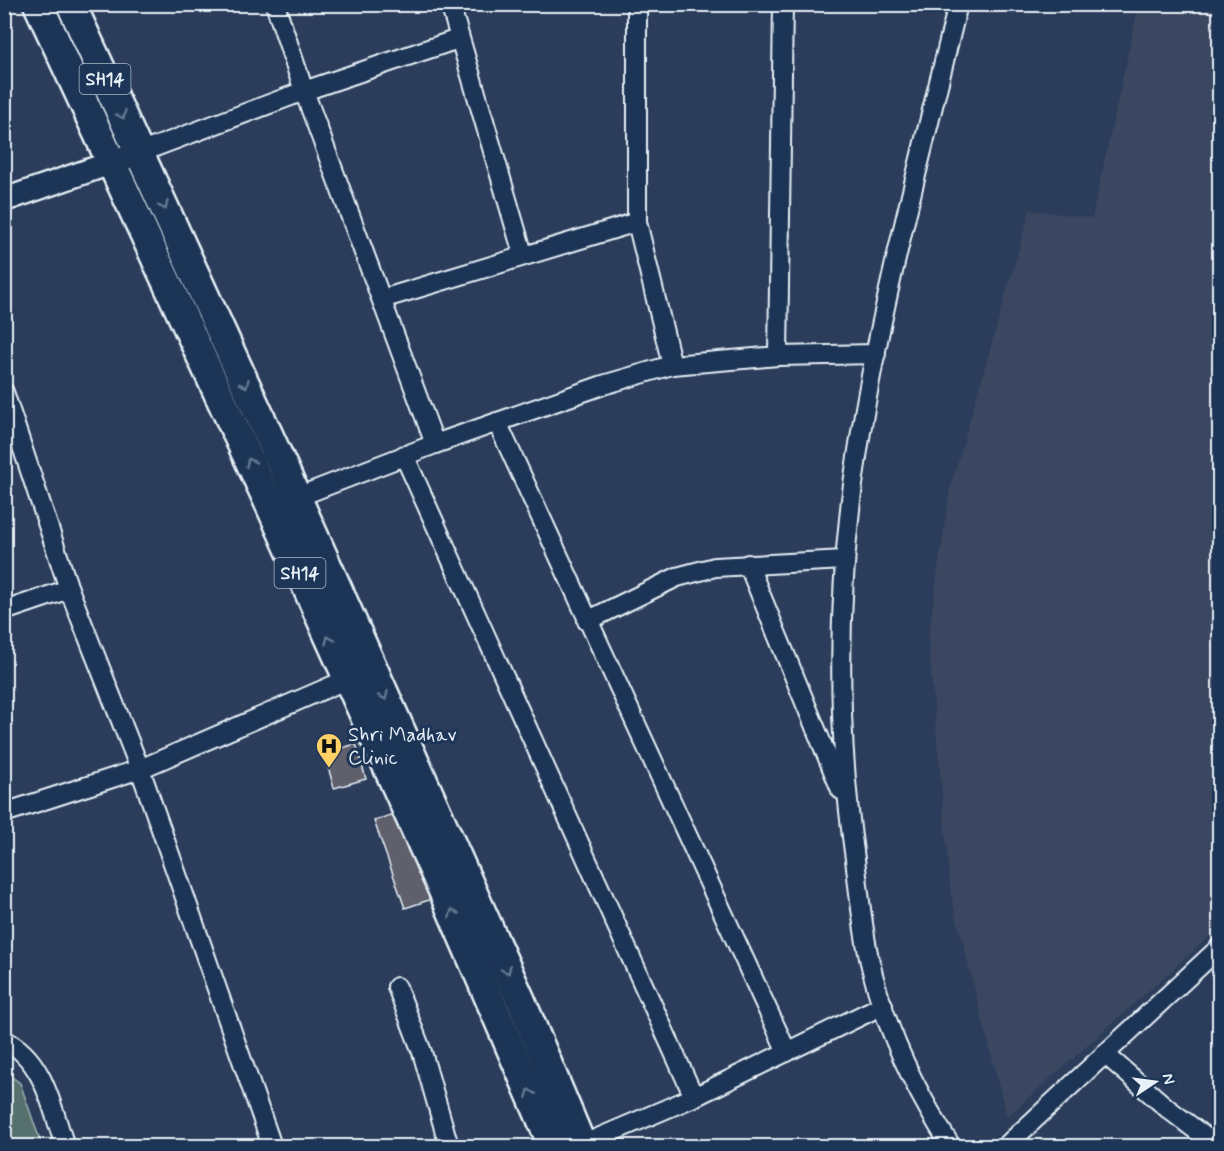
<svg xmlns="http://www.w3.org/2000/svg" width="1224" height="1151" font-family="Mynerve,sans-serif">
	<rect width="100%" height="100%" fill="#2b3d5b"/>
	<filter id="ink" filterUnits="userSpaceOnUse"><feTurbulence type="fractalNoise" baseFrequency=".0167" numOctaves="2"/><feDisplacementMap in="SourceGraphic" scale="12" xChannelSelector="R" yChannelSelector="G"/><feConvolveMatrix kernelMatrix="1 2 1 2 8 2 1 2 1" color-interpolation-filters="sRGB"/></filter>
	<g filter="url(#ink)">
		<!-- built -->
		<polygon fill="#3b4760" points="1139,4 1219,5 1219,928 1007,1117 951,896 928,638 950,489 1030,210 1092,218"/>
		<!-- green -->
		<polygon fill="#56706d" stroke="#9fb0b2" stroke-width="1.5" points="5,1072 20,1083 42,1146 5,1146"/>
		<!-- building -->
		<g fill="#615e6c" stroke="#e8f1f8" stroke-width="1.5">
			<polygon points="356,744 366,779 334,788 324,753"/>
			<polygon points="404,810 435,898 405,908 374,821"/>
		</g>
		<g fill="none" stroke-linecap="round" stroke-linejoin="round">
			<!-- minor casing -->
			<g stroke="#e8f1f8" stroke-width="22">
				<g id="minor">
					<polyline points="275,4 304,91 435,444"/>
					<polyline points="450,4 523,254"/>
					<polyline points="637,4 637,222 672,365"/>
					<polyline points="139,153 304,91 458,39"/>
					<polyline points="382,299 637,222"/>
					<polyline points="778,356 783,4"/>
					<polyline points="4,392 69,589 140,769 272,1146"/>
					<polyline points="497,422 787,1052"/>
					<polyline points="404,455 694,1097"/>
					<polyline points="287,501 435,444 603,385 672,365 778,356 876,354"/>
					<polyline points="748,564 841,790"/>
					<polyline points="4,611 69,589"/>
					<polyline points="587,621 677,577 715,567 845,560"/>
					<polyline points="4,813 140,769 357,675"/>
					<polyline points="397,987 422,1052 449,1146"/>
					<path d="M4,1040C44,1058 52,1109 65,1146"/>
					<polyline points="1106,1055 1167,1108 1217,1146"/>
					<polyline points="579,1146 694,1097 883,1005"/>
					<path d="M951,1146C914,1089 884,1026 869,958C862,926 859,892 855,859C838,741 837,619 851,500C872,333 919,168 958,4"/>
					<polyline points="1006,1146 1220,947"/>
				</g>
			</g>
			<!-- tertiary casing -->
			<g stroke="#e8f1f8" stroke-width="27">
				<polyline id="tertiary" points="4,200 128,157"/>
			</g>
			<!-- primary casing -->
			<g stroke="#e8f1f8" stroke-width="33">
				<g id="primary">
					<polyline points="38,4 271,507 441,886 553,1146"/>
					<polyline points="71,4 284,469 521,1001 582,1146"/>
				</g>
			</g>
			<!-- minor -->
			<use href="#minor" stroke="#1d3557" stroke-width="18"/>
			<!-- tertiary -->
			<use href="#tertiary" stroke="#1d3557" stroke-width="22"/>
			<!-- primary -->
			<use href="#primary" stroke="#1d3557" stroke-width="28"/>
		</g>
		<!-- one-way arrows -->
		<defs><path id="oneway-chevron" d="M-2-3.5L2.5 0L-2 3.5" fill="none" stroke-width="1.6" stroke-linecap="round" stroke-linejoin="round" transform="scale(1.5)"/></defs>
		<g stroke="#64778f">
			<use href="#oneway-chevron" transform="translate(122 115) rotate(65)"/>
			<use href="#oneway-chevron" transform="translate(164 206) rotate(65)"/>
			<use href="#oneway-chevron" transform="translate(245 384) rotate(65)"/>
			<use href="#oneway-chevron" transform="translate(250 462) rotate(-115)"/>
			<use href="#oneway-chevron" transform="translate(329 640) rotate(-114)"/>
			<use href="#oneway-chevron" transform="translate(384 696) rotate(66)"/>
			<use href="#oneway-chevron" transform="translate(453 913) rotate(-113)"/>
			<use href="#oneway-chevron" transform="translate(507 970) rotate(65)"/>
			<use href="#oneway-chevron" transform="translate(530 1093) rotate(-113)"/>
		</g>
	</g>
	<!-- icons -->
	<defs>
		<g id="hospital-pin" transform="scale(1.35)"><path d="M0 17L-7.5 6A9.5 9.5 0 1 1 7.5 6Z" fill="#ffd166" stroke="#1d3557"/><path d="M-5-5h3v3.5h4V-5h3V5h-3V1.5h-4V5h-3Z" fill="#111"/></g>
	</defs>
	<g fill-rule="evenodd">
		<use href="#hospital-pin" x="329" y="746"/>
	</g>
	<g text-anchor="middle" stroke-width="6" stroke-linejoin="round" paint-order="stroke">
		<!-- shield labels -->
		<g fill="#1d3557" stroke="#abb9c8" stroke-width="1.5">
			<rect x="79.5" y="64" width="51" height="30" rx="4.5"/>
			<rect x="274.5" y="558" width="51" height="30" rx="4.5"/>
		</g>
		<g font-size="18" font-weight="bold" fill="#e8f1f8">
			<text x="105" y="85">SH14</text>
			<text x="300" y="579">SH14</text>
		</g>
		<!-- poi labels -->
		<g font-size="20" fill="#e8f1f8" stroke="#1d3557" text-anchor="start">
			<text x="348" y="741">Shri Madhav<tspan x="348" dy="23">Clinic</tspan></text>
		</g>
	</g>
	<!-- margin -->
	<rect width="1224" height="1151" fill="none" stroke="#1d3557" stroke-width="24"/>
	<rect x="12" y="12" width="1200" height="1127" fill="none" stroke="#e8f1f8" stroke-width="2" filter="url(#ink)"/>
	<!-- north arrow -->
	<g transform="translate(1155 1082) rotate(77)" stroke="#1d3557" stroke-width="4.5" paint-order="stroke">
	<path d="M0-4.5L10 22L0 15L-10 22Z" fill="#e8f1f8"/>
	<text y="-9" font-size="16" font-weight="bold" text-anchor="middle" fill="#e8f1f8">N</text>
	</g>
</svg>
